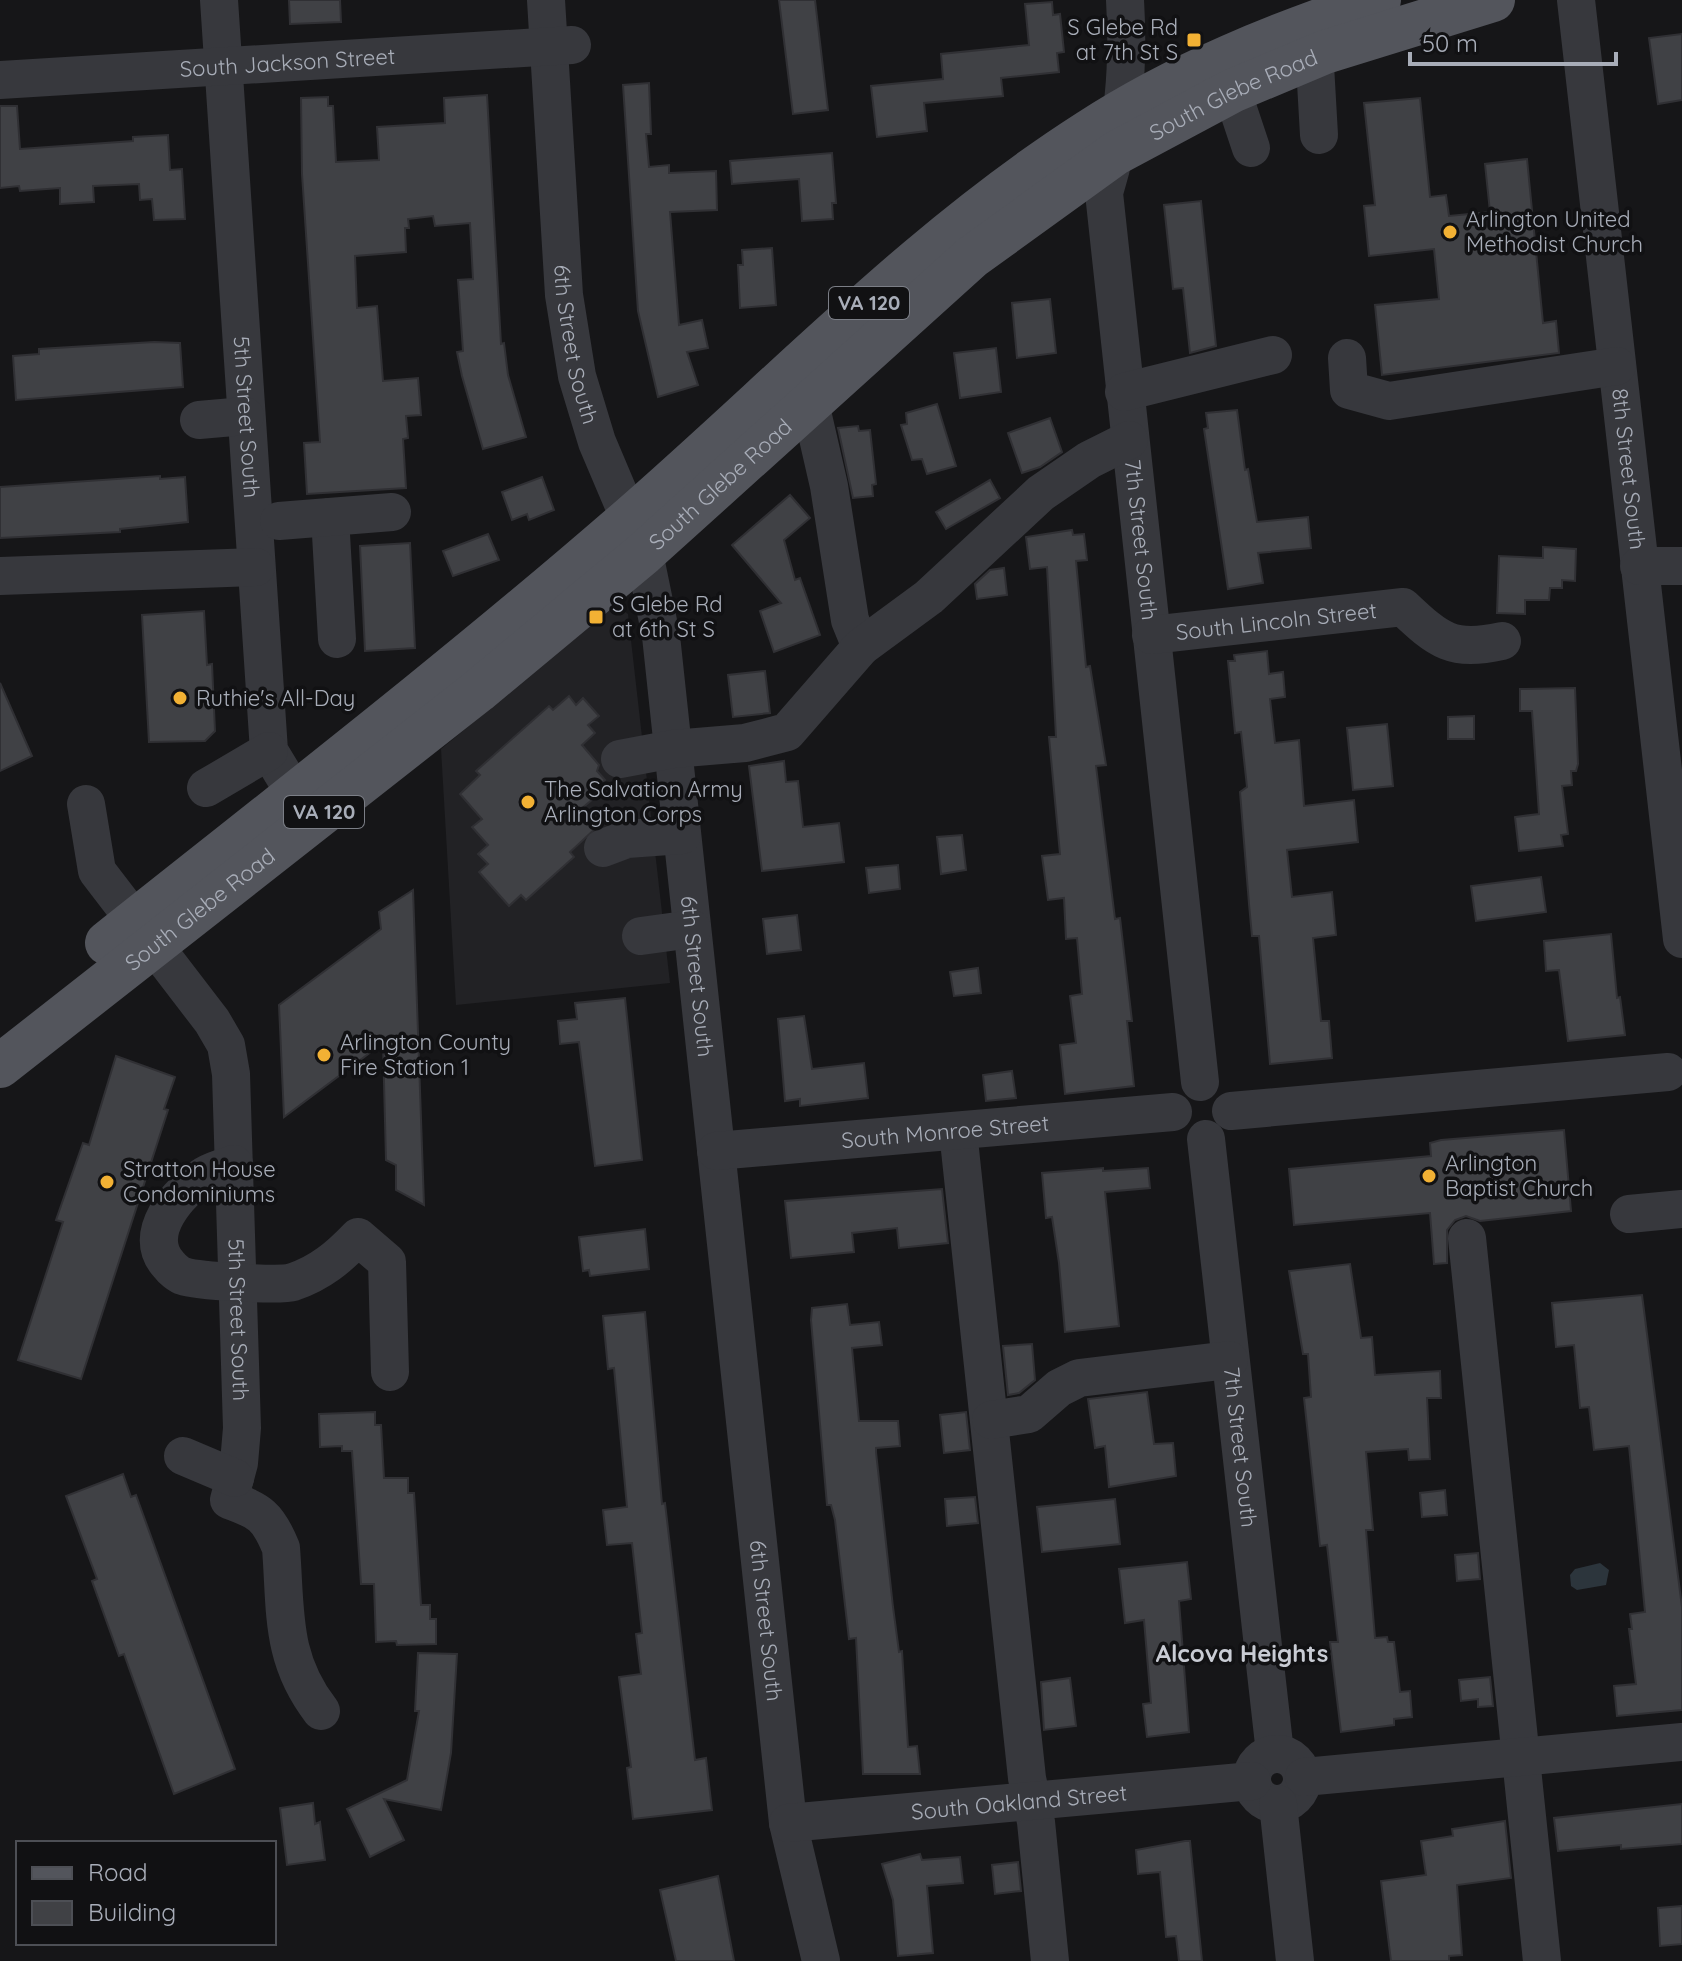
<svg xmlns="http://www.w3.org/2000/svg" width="1682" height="1961" font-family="Quicksand,sans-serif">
	<rect width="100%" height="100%" fill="#161618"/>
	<!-- built -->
	<polygon fill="#222225" points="619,607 628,614 670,983 456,1005 441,749 612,608"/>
	<!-- water -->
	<polygon fill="#2c353c" points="1600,1563 1609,1570 1606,1585 1577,1590 1571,1586 1570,1575 1575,1569"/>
	<!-- building -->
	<g fill="#404145" stroke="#303034" stroke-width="2">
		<polygon points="289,0 340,0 341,22 290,24"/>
		<polygon points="779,0 815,0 828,110 793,114"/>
		<polygon points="1052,2 1053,15 1060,14 1064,52 1057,53 1059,72 1001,78 1003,96 924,103 927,131 877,137 871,86 943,79 941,54 1029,45 1025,4"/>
		<polygon points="1682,34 1682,100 1658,104 1649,38"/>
		<polygon points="649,83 651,134 646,134 649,167 669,165 669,173 716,171 717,210 670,212 679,325 702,320 708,348 687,352 698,385 658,397 638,311 623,85"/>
		<polygon points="487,95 501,344 504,343 508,375 526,437 483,449 462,376 457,352 463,351 458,280 473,279 470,223 435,226 433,216 408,219 409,228 405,228 406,252 355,256 357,308 377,306 383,381 418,378 421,415 406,416 408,438 403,439 406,488 307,494 304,443 320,442 302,174 301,98 328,97 328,106 333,106 336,162 379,160 377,127 445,123 444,98"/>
		<polygon points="1420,98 1430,197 1446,195 1449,216 1490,212 1485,164 1527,159 1543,323 1556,321 1559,353 1382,375 1375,305 1439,299 1434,249 1369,256 1364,206 1375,205 1364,103"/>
		<polygon points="0,106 17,106 20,149 133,141 133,137 168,135 170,170 182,169 185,219 154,220 152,199 140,200 139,184 93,186 94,202 60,204 60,188 20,191 19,186 0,188"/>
		<polygon points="832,153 836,203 832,203 833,219 802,221 799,179 732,184 730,161"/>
		<polygon points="1201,201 1216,346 1190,353 1183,288 1173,289 1164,205"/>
		<polygon points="772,248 776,305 740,308 738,265 743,265 742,250"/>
		<polygon points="1050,299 1056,353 1017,358 1012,303"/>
		<polygon points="154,342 180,343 183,387 16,400 13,356 39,354 39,349"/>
		<polygon points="996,348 1001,392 960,398 954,353"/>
		<polygon points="937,404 956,466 927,474 922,459 912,460 901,425 907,424 906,413"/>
		<polygon points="1237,410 1245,470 1248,469 1257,522 1308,517 1311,548 1258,553 1263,583 1228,589 1204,429 1208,428 1206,413"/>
		<polygon points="1050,418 1062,452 1040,467 1022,473 1008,433"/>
		<polygon points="858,426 859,431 870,430 876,484 872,485 873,496 853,498 838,428"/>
		<polygon points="160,476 160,479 185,477 188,522 120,529 120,532 0,538 0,487"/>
		<polygon points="542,477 554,510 529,520 527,514 512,520 502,492"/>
		<polygon points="990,480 1000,498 946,529 936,512"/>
		<polygon points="790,495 810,518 784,540 795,580 800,578 820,635 774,652 760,611 781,603 732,545"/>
		<polygon points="1072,530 1073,535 1084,534 1087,560 1076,561 1086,667 1090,666 1106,765 1096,766 1115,919 1120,918 1132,1021 1127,1021 1134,1086 1065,1094 1060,1045 1076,1043 1070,996 1082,994 1077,938 1066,939 1064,898 1048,900 1042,856 1060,854 1049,737 1056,737 1047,567 1030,569 1026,537"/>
		<polygon points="488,534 499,560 453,576 443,551"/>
		<polygon points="410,543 415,648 365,651 360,546"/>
		<polygon points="1543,547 1576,549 1575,581 1562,580 1562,588 1550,588 1549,600 1525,600 1525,614 1497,613 1499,556 1543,558"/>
		<polygon points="1004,568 1007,595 977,599 975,584 990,570"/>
		<polygon points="204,611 207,665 212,664 215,731 205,741 149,742 142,615"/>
		<polygon points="1267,651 1269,674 1283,672 1285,697 1270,699 1275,743 1299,740 1304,806 1354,800 1358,842 1287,850 1292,897 1332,892 1336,935 1313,938 1321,1021 1329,1021 1332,1058 1270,1064 1259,936 1252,936 1249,904 1240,792 1247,787 1241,732 1235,733 1228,661 1235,661 1234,655"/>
		<polygon points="765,671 770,713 733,717 728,675"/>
		<polygon points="0,683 32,756 0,771"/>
		<polygon points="1575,688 1578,764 1576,771 1571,771 1572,785 1562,786 1568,834 1561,835 1563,846 1519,851 1515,817 1539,814 1532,711 1520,711 1520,689"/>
		<polygon points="569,696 576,705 583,698 599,716 588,725 595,733 582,745 599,765 597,771 605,780 595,789 600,793 581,809 597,827 570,852 574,857 526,900 521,895 509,906 479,872 488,864 478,854 488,845 472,827 482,819 460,794 480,775 476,771 549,706 553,710"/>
		<polygon points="1474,716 1474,739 1448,739 1448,717"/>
		<polygon points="1387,724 1393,786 1353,790 1347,728"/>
		<polygon points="784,761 786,782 798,781 803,827 839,823 844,862 762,871 749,766"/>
		<polygon points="962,835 966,870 941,874 937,837"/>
		<polygon points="898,865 900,889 869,893 866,868"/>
		<polygon points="1541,877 1546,912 1476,921 1471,886"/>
		<polygon points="413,890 424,1205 396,1190 396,1165 386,1160 383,1043 284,1117 279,1005 381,929 379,912"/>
		<polygon points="797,915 801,950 767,954 763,919"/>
		<polygon points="1611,934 1617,998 1620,997 1625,1035 1568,1041 1559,970 1546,971 1544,941"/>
		<polygon points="978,968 981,993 954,996 950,972"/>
		<polygon points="625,998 642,1160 595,1166 579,1042 560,1044 558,1021 577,1019 575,1003"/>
		<polygon points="804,1016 812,1069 864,1063 868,1098 800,1106 800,1099 785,1101 778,1019"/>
		<polygon points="116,1056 175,1077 164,1109 168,1110 81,1379 18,1360 63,1222 56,1220 83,1143 89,1145"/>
		<polygon points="1012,1071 1016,1098 986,1101 983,1075"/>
		<polygon points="1564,1130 1571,1211 1480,1221 1466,1216 1455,1220 1447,1230 1447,1263 1434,1264 1430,1213 1294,1225 1289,1169 1431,1156 1430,1143 1441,1140"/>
		<polygon points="1103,1168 1103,1171 1148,1168 1150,1188 1105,1192 1119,1326 1065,1332 1059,1263 1052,1217 1046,1218 1042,1173"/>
		<polygon points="942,1189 948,1243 899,1248 897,1228 852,1233 854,1252 791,1258 785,1201"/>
		<polygon points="645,1229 649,1269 590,1276 589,1270 583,1271 579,1237"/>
		<polygon points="1350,1264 1361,1338 1372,1337 1375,1375 1440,1371 1441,1398 1427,1398 1430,1459 1409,1460 1408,1449 1366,1452 1373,1530 1366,1530 1375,1638 1387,1637 1388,1642 1394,1642 1400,1692 1410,1691 1412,1717 1394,1719 1394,1725 1341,1732 1330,1642 1338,1642 1327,1545 1320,1546 1304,1398 1311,1397 1308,1354 1303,1354 1289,1271"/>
		<polygon points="1642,1295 1682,1607 1682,1710 1617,1716 1614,1686 1636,1684 1629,1629 1632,1629 1630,1614 1645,1612 1629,1446 1594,1450 1589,1407 1580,1408 1574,1345 1556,1347 1552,1303"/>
		<polygon points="847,1304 850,1325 879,1322 882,1345 852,1348 859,1421 898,1421 900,1446 876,1448 876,1452 893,1607 899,1652 902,1651 908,1747 917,1746 920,1774 863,1774 856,1638 849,1639 835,1520 831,1505 827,1505 811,1320 812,1308"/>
		<polygon points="645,1312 662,1504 665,1503 695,1760 706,1758 712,1810 633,1819 627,1768 631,1767 619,1677 641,1674 636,1634 642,1633 632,1543 607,1545 603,1510 627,1507 614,1368 608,1369 603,1316"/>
		<polygon points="1032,1344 1035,1380 1019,1393 1008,1395 1003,1346"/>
		<polygon points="1147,1392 1154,1444 1173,1443 1176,1476 1109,1487 1105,1446 1095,1448 1088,1399"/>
		<polygon points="375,1412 375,1425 381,1425 384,1478 408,1478 408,1493 414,1493 421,1605 430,1605 430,1619 436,1619 436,1644 397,1645 396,1641 376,1642 374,1584 361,1584 352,1451 342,1451 342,1446 320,1447 319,1414"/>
		<polygon points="966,1412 970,1450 944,1453 940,1415"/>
		<polygon points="123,1474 131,1497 136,1495 235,1769 174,1794 124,1654 119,1656 92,1581 97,1579 66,1496"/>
		<polygon points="1445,1490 1447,1515 1422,1517 1420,1493"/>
		<polygon points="975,1497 978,1523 947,1526 945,1499"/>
		<polygon points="1115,1499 1120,1544 1042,1552 1037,1507"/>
		<polygon points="1478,1553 1480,1579 1457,1581 1455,1555"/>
		<polygon points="1187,1562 1191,1599 1179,1601 1189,1732 1147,1737 1143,1704 1151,1703 1144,1620 1125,1623 1119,1569"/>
		<polygon points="418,1653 457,1654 451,1753 441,1810 384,1799 404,1840 370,1857 347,1809 407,1780 419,1711 415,1711"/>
		<polygon points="1490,1677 1493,1706 1478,1707 1478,1699 1461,1701 1459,1680"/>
		<polygon points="1070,1678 1076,1726 1044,1730 1041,1682"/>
		<polygon points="313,1803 315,1824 320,1822 325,1860 287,1865 280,1808"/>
		<polygon points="1682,1804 1682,1844 1621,1849 1621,1845 1558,1851 1554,1818"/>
		<polygon points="1505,1821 1511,1878 1457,1885 1462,1955 1449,1956 1449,1961 1391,1961 1381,1881 1426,1875 1421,1841 1453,1836 1452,1829"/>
		<polygon points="1185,1841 1190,1841 1202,1961 1179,1961 1176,1936 1166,1937 1160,1872 1138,1874 1136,1850"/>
		<polygon points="920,1854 922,1860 960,1857 963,1883 927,1886 933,1953 898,1956 893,1900 882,1864"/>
		<polygon points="1018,1862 1021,1891 995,1894 992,1865"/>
		<polygon points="718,1876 734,1961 676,1961 660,1890"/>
		<polygon points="1682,1906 1682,1944 1660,1946 1658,1908"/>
	</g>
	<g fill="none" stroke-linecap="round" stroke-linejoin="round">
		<!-- minor -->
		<g stroke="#37383d" stroke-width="38">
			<path id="s1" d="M219,0L269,751L311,820"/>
			<path id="s2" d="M546,0L564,295L577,376L597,442L644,553L661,636L788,1823L821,1961"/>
			<path id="s3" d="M1125,0C1129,68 1124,127 1104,193L1200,1082"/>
			<path id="s4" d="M1576,0L1682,939"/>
			<polyline points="1313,30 1319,135"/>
			<path id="s5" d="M0,80L572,45"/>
			<polyline points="1232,91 1251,148"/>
			<polyline points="1347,358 1349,390 1389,401 1617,366"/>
			<polyline points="1124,392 1273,355"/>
			<polyline points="810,403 829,486 850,620 861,647"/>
			<polyline points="199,420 245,416"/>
			<polyline points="330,517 337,639"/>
			<polyline points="279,521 392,512"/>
			<polyline points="1639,566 1682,566"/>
			<polyline points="0,576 256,567"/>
			<path id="s6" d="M1151,635L1403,607C1439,641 1452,652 1502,641"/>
			<polyline points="620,759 673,749 745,743 787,732 861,647 929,597 1041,493 1089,460 1129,440"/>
			<polyline points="206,788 269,751"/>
			<path id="s7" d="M86,804L97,871L212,1021L226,1045L231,1074L242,1428L239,1463L229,1500C260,1511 268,1516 281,1548C286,1611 280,1658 321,1711"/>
			<polyline points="603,848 627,839 682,835"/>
			<polyline points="641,936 692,929"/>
			<polyline points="1231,1111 1668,1072"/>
			<polyline points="958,1131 1027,1778 1036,1822 1050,1961"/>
			<path id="s8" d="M1206,1139L1275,1753"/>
			<path id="s9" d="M716,1151L1173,1112"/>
			<path d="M234,1164C224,1167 213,1170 205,1175C179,1191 140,1235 169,1265C172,1269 179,1275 183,1276C197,1281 280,1286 293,1282C320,1273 339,1257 358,1237L387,1262L390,1372"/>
			<polyline points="1629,1214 1682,1209"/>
			<polyline points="1467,1238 1542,1961"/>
			<polyline points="991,1420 1029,1414 1059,1388 1079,1378 1229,1360"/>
			<polyline points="183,1456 235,1478"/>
			<circle cx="1277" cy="1779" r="25"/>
			<polyline points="1304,1777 1682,1742"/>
			<polyline points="1278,1804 1295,1961"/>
			<path id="s10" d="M788,1823L1252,1781"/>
		</g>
		<!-- major -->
		<g stroke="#53555c" stroke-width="44">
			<path d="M107,943C283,803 460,666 629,519C780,388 919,240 1088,132C1177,74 1279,33 1379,0"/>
			<path id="s11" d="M0,1066L478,691L644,553L972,257L1116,153L1232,91L1325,52L1493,0"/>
		</g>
	</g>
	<!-- markers -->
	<g fill="#f2b134" stroke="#111113" stroke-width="3">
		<rect x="1186" y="32" width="16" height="16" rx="4"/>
		<circle cx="1450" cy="232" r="8"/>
		<rect x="588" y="609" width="16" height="16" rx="4"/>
		<circle cx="180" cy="698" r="8"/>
		<circle cx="528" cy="802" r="8"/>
		<circle cx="324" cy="1055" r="8"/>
		<circle cx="1429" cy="1176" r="8"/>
		<circle cx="107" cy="1182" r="8"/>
	</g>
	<g text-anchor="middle" stroke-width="7" stroke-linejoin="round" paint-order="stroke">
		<!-- shield labels -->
		<g fill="#111113" stroke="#7b7e86" stroke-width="2">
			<rect x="829" y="287" width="80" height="32" rx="6"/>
			<rect x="284" y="796" width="80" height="32" rx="6"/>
		</g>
		<g font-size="20" font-weight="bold" fill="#a8adb8">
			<text x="869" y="310">VA 120</text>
			<text x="324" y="819">VA 120</text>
		</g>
		<!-- poi labels -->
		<g font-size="22" fill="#a8adb8" stroke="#111113" text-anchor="start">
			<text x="1178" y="35" text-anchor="end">S Glebe Rd<tspan x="1178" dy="25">at 7th St S</tspan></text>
			<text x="1466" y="227">Arlington United<tspan x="1466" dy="25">Methodist Church</tspan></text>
			<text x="612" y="612">S Glebe Rd<tspan x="612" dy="25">at 6th St S</tspan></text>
			<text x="196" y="706">Ruthie's All-Day</text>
			<text x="544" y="797">The Salvation Army<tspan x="544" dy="25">Arlington Corps</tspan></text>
			<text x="340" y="1050">Arlington County<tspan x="340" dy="25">Fire Station 1</tspan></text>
			<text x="1445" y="1171">Arlington<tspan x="1445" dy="25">Baptist Church</tspan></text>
			<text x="123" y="1177">Stratton House<tspan x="123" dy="25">Condominiums</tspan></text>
		</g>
		<!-- street labels -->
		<g font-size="22" fill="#a8adb8" stroke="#111113">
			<text dy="8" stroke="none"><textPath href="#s5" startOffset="288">South Jackson Street</textPath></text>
			<text dy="8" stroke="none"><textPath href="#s11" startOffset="1574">South Glebe Road</textPath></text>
			<text dy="8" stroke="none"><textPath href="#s2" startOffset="346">6th Street South</textPath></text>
			<text dy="8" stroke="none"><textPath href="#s1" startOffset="418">5th Street South</textPath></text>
			<text dy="8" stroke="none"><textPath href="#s4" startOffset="472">8th Street South</textPath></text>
			<text dy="8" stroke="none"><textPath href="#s11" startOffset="926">South Glebe Road</textPath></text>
			<text dy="8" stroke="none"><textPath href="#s3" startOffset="544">7th Street South</textPath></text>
			<text dy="8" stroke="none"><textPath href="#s6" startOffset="126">South Lincoln Street</textPath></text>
			<text dy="8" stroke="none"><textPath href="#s11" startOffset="254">South Glebe Road</textPath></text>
			<text dy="8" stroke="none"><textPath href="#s2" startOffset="994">6th Street South</textPath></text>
			<text dy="8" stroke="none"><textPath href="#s9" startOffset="230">South Monroe Street</textPath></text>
			<text dy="8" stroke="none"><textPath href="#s7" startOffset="560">5th Street South</textPath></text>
			<text dy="8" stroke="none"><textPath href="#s8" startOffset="310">7th Street South</textPath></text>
			<text dy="8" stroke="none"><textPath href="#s2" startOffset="1642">6th Street South</textPath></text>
			<text dy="8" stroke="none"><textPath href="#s10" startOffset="232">South Oakland Street</textPath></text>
		</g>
		<!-- neighbourhood labels -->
		<g font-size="24" font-weight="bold" fill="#c9ccd4" stroke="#111113">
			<text x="1242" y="1662">Alcova Heights</text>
		</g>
	</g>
	<!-- legend -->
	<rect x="16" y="1841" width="260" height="104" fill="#111113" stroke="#4d4f55" stroke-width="2"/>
	<rect x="32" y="1867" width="40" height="12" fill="#53555c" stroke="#4d4f55" stroke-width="2"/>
	<text x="88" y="1881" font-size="24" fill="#a8adb8">Road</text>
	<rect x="32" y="1901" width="40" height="24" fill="#404145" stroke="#4d4f55" stroke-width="2"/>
	<text x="88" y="1921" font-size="24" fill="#a8adb8">Building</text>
	<!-- scale -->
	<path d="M1410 52v12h206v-12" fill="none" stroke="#a8adb8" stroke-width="4"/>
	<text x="1422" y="52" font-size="24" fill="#a8adb8" stroke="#111113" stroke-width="6" paint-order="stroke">50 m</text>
</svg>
